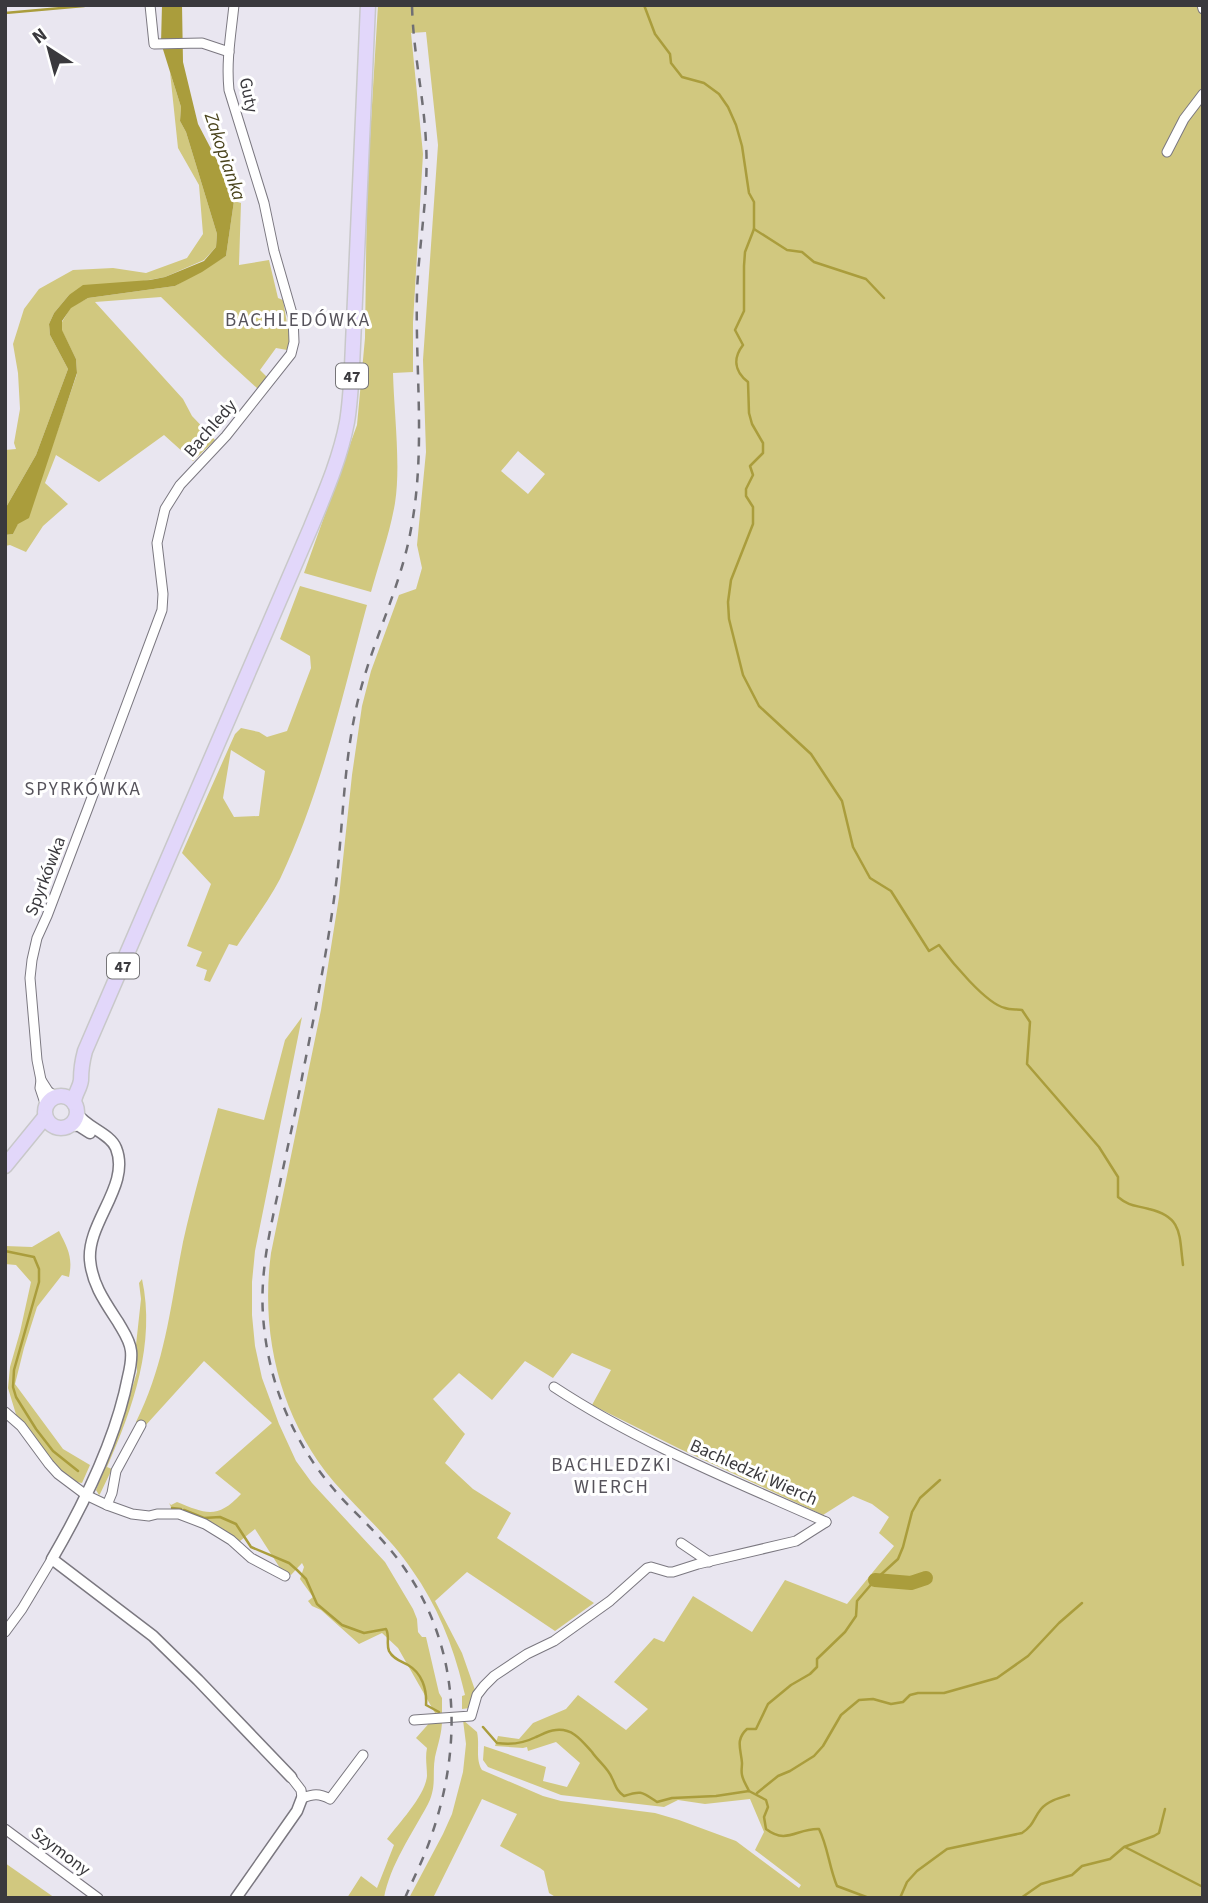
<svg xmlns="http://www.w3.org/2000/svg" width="1208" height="1903" font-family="'Source Sans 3',sans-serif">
	<rect width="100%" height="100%" fill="#e9e6f0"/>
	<!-- green -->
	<g fill="#d1c87f" fill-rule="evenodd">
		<path d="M378,5H1203V1898H557L549,1893L544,1871L540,1868L500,1846L517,1814L482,1799L433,1898H409L443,1834L452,1814L463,1772L466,1744L463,1720L477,1732C480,1745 475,1759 482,1770L543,1796L561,1801L655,1813L679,1820L736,1841L799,1888L801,1885L755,1850L764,1832L750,1799L705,1804L678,1800L664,1807L561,1795L488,1767L483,1760L484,1746L546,1767L543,1781L567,1787L580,1763L556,1742L528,1751L527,1747L523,1748L495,1746L498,1736L519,1739L533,1723L566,1709L578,1695L626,1730L648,1709L614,1682L654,1638L664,1642L693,1596L752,1632L785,1580L847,1604L894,1546L879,1533L889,1517L872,1504L853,1496L823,1515L680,1449L592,1405L611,1370L572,1353L553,1378L525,1361L492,1400L459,1373L433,1399L465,1434L445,1463L473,1489L511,1513L497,1538L594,1603L555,1631L467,1572L435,1601L462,1653L475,1690L470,1708L462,1709V1696L465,1695L463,1687C453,1645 437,1605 412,1570C390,1537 360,1512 334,1482C280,1418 260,1335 271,1253L321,1010L339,897L352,775L362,706L371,671L399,595L416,589L422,568L417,545L426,452L423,360L438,145L426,32L411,33L423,154L413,322V372L393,373C394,413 401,465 395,503C390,533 379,563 371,592L304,573L357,425L365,338L367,188ZM518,451L545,474L528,494L501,471Z"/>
		<polygon points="170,72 181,107 180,121 186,132 217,234 216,247 204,260 165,277 69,295 54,313 49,324 50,335 68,369 36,455 5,509 5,450 16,449 14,443 20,409 18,373 13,344 24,309 39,289 73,270 113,268 146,273 187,258 203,234 199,185 178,148"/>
		<polygon points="234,201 241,203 239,265 269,260 278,298 283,300 290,341 287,350 276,348 260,370 267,377 258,389 224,358 161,297 95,302 183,399 192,416 215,440 193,461 164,435 99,482 56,455 45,483 68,504 43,526 26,552 10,545 5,546 5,535 13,534 46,464 77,374 76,359 62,331 62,322 71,307 88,298 175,286 226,256"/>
		<path d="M300,586L367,605C342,697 321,793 280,879C268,902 251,924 237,946L229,944L210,982L204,980L207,970L196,966L202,952L187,946L211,884L182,853L235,734L241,728L259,732L267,737L287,731L311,668L310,656L280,639ZM231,750L265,771L259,816L234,817L223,798Z"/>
		<path d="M302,1017L255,1251L252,1282V1315L255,1346L262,1378L279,1424L296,1461L312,1483L385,1562L413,1609L417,1619L418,1632L422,1637H426L439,1693L442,1698V1714L435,1713L398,1648L382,1633L359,1644L321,1610L312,1606L308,1601L313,1597L300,1579L304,1567L302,1563L291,1575L280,1568L255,1529L240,1541L206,1520L173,1511L169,1503L171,1505L177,1502C206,1514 218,1519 241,1494L215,1473L272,1423L204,1361L145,1426L136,1422C166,1361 170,1307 183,1242C193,1197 206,1153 218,1108L264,1120L285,1040Z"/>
		<path d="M59,1231C68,1249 73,1257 69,1277L62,1275L37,1307L24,1348L15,1384L63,1449L90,1465L82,1483L71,1481L47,1456L18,1421L8,1388L10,1367L20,1332L31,1282L16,1265L5,1264V1246L32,1247Z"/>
		<path d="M142,1279C156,1343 133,1408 107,1467L112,1469L100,1494L99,1495L96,1490L120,1428L137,1372L136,1345L141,1299L139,1283Z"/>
		<path d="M432,1720H442C442,1733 438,1744 435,1757C432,1774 437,1786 428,1804C412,1834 390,1865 384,1898H347L361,1876L377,1888L394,1845L387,1839C399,1823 425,1796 427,1776C427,1766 425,1758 427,1748L416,1738Z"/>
		<polygon points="5,1863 55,1898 5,1898"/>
	</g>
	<!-- water -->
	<polygon fill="#aa9d3c" points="162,5 182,5 183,62 198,124 231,187 234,201 226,256 202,272 175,286 88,298 71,308 62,321 62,330 76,359 77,373 29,518 18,524 13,534 5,535 5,509 36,455 68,369 50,335 49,324 54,313 69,295 83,285 150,280 165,277 204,261 216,247 217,234 186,132 180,121 181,107 161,43"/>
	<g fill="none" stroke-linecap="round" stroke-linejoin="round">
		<!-- stream -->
		<g stroke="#aa9d3c" stroke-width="2.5">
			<path d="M644,5L655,34L670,54L671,63L682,77L704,83L719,94L728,107L736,125L742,146L749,193L754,202V229L745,252L744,266V311L735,330L743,345C733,358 734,371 748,382L749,413L752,424L763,443V453L750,466L753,475L746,489V496L753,507V524L731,580L728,602L729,619L743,675L759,706L811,754L842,801L853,847L870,878L891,891L929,951L939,945C951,961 986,1004 1005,1008C1010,1010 1017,1009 1022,1010L1030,1022L1027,1064L1099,1147L1118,1177V1197C1130,1207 1135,1205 1149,1209C1183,1217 1179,1235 1183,1265"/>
			<polyline points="5,13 84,6"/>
			<polyline points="754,229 787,250 802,252 814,262 866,279 884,298"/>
			<polyline points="5,1251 34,1257 39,1269 39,1282 14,1370 13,1387 16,1397 36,1429 53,1451 78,1471"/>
			<polyline points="172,1508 181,1509"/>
			<path d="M184,1510L204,1518L220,1517L236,1524L251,1547L289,1563L297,1570L306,1579L317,1604L342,1625L364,1633L386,1629C390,1636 386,1644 389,1651C393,1659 401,1661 408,1665C422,1673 427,1689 426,1705L439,1712"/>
			<path d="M483,1727L497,1743C510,1745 524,1743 536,1737C543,1734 547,1731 556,1730C573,1728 582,1741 592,1752C598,1761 608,1768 612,1778C616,1786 616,1790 624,1796C642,1790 642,1792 657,1802L672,1798L716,1796L749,1791L766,1800L768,1807L764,1817L766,1829C787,1845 797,1828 819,1829C828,1847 829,1867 837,1886L869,1898"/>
			<path d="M749,1791C747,1786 743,1781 742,1775C741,1771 742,1767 742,1763C741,1749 735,1740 747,1729H756L768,1704L791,1685L810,1674L817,1667V1659L845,1632L856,1616L857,1601L875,1580L898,1559L903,1547L912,1512L920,1498L940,1480"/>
			<polyline points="757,1793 778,1776 790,1771 814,1756 823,1746 841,1715 859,1700 873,1699 891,1704 903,1702 910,1695 918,1693 944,1693 997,1678 1028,1656 1059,1623 1082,1603"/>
			<polyline points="1125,1847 1203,1887"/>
			<path d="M900,1898L907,1882L917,1871L947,1849L1022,1833C1034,1825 1033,1819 1041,1809C1048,1801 1059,1798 1069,1795"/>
			<polyline points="1021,1898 1041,1884 1072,1875 1082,1866 1110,1859 1124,1847 1154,1836 1159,1833 1165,1809"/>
		</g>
		<!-- river -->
		<polyline stroke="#aa9d3c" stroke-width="14" points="875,1580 911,1583 926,1578"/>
		<!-- minor casing -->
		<g stroke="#7b7880" stroke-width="11">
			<g id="minor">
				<polyline points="150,5 154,44 202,43 229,52"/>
				<polyline points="1202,5 1203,9"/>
				<polyline points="1167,152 1184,119 1203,94"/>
				<polyline points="41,1080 48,1091 56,1097"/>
				<path d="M46,1106L40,1088L41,1080L37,1060L30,978L32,960L37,938L47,916L88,808L162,610L163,594L157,543L165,509L180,485L226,436L291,354L294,342L293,317L274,251L264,203L229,90C226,61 231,34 234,5"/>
				<path d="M554,1387C639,1443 734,1481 826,1522"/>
				<polyline points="5,1412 21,1426 49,1464 58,1474 86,1495 107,1505 132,1514 149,1516 157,1514 179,1514 205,1524 231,1540 251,1558 285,1576"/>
				<polyline points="107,1505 112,1493 116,1471 141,1425"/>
				<polyline points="681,1543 709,1562"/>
				<polyline points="5,1632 22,1609 52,1559"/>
				<polyline points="414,1720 471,1716 477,1695 484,1686 494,1676 527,1654 554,1641 610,1601 647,1568 651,1567 668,1572 673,1572 698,1564 796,1541 826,1522"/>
				<path d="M291,1777L301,1790L302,1798C313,1794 319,1793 330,1799L363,1755"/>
				<polyline points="5,1829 98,1898"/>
			</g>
		</g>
		<!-- tertiary casing -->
		<g stroke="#7b7880" stroke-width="13">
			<g id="tertiary">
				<path d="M77,1113C85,1127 110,1133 116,1148C131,1185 87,1222 90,1260C92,1284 105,1302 118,1322C123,1331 130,1340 131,1351C132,1360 130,1369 128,1377C116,1440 84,1504 52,1559L153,1636L198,1680L291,1777"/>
				<polyline points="70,1125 79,1126 90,1133"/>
				<polyline points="236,1898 297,1811 302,1798"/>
			</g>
		</g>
		<!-- primary casing -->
		<g stroke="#c8c8c9" stroke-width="17">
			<g id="primary">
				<circle cx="61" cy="1112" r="16"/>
				<path d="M74,1103C74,1094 80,1089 81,1080C81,1070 82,1062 85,1051L311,527C325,493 340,459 347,422C350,404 351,386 352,367L368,5"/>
				<polyline points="5,1166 45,1117"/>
			</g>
		</g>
		<!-- minor -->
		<use href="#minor" stroke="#fff" stroke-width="9"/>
		<!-- tertiary -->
		<use href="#tertiary" stroke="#fff" stroke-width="10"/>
		<!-- primary -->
		<use href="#primary" stroke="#e2d7fa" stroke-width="14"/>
		<!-- rail -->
		<path stroke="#706f74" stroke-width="2.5" stroke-dasharray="9 9" stroke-linecap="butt" d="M405,1898C414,1877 425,1856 432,1834C465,1737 459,1635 393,1553C374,1529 351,1510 332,1487C291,1439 267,1378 263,1315C260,1272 270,1230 279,1188C287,1149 296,1111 303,1072C316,1007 329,942 337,876C343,821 344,764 356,709C369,647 400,591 411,529C426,451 415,370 417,292C419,242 429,193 426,143C424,97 413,52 412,5"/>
	</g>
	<g text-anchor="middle" stroke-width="6" stroke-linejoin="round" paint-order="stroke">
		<!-- shield labels -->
		<g fill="#fff" stroke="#757477" stroke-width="2">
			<rect x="336" y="363.5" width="32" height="25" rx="5"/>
			<rect x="107" y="953.5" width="32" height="25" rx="5"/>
		</g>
		<g font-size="16" font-weight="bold" fill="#3a393d">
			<text x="352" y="382">47</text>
			<text x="123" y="972">47</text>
		</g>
		<!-- street labels -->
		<g font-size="18" fill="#3a393d" stroke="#fff">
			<text transform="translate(249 95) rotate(78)" y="6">Guty</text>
			<text transform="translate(210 428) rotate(-49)" y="6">Bachledy</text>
			<text transform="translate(45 876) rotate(-69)" y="6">Spyrkówka</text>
			<text transform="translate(754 1472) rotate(24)" y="6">Bachledzki Wierch</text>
			<text transform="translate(61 1851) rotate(37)" y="6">Szymony</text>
		</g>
		<!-- water labels -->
		<g font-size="19" font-style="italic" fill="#4a441c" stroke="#fff">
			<text transform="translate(226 156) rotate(71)" y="7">Zakopianka</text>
		</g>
		<!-- neighbourhood labels -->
		<g font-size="19" letter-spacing="2" fill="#56535b" stroke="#fff">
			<text x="298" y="326">BACHLEDÓWKA</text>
			<text x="83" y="795">SPYRKÓWKA</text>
			<text x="612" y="1471">BACHLEDZKI<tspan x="612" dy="22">WIERCH</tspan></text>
		</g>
	</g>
	<!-- border -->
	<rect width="1208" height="1903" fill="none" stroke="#3a393d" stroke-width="14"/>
	<!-- north arrow -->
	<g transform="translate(49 49) rotate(324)" stroke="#ffffff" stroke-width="5" paint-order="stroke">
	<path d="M0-5L12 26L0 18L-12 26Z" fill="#3a393d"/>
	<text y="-10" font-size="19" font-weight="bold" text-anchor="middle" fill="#3a393d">N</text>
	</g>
</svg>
